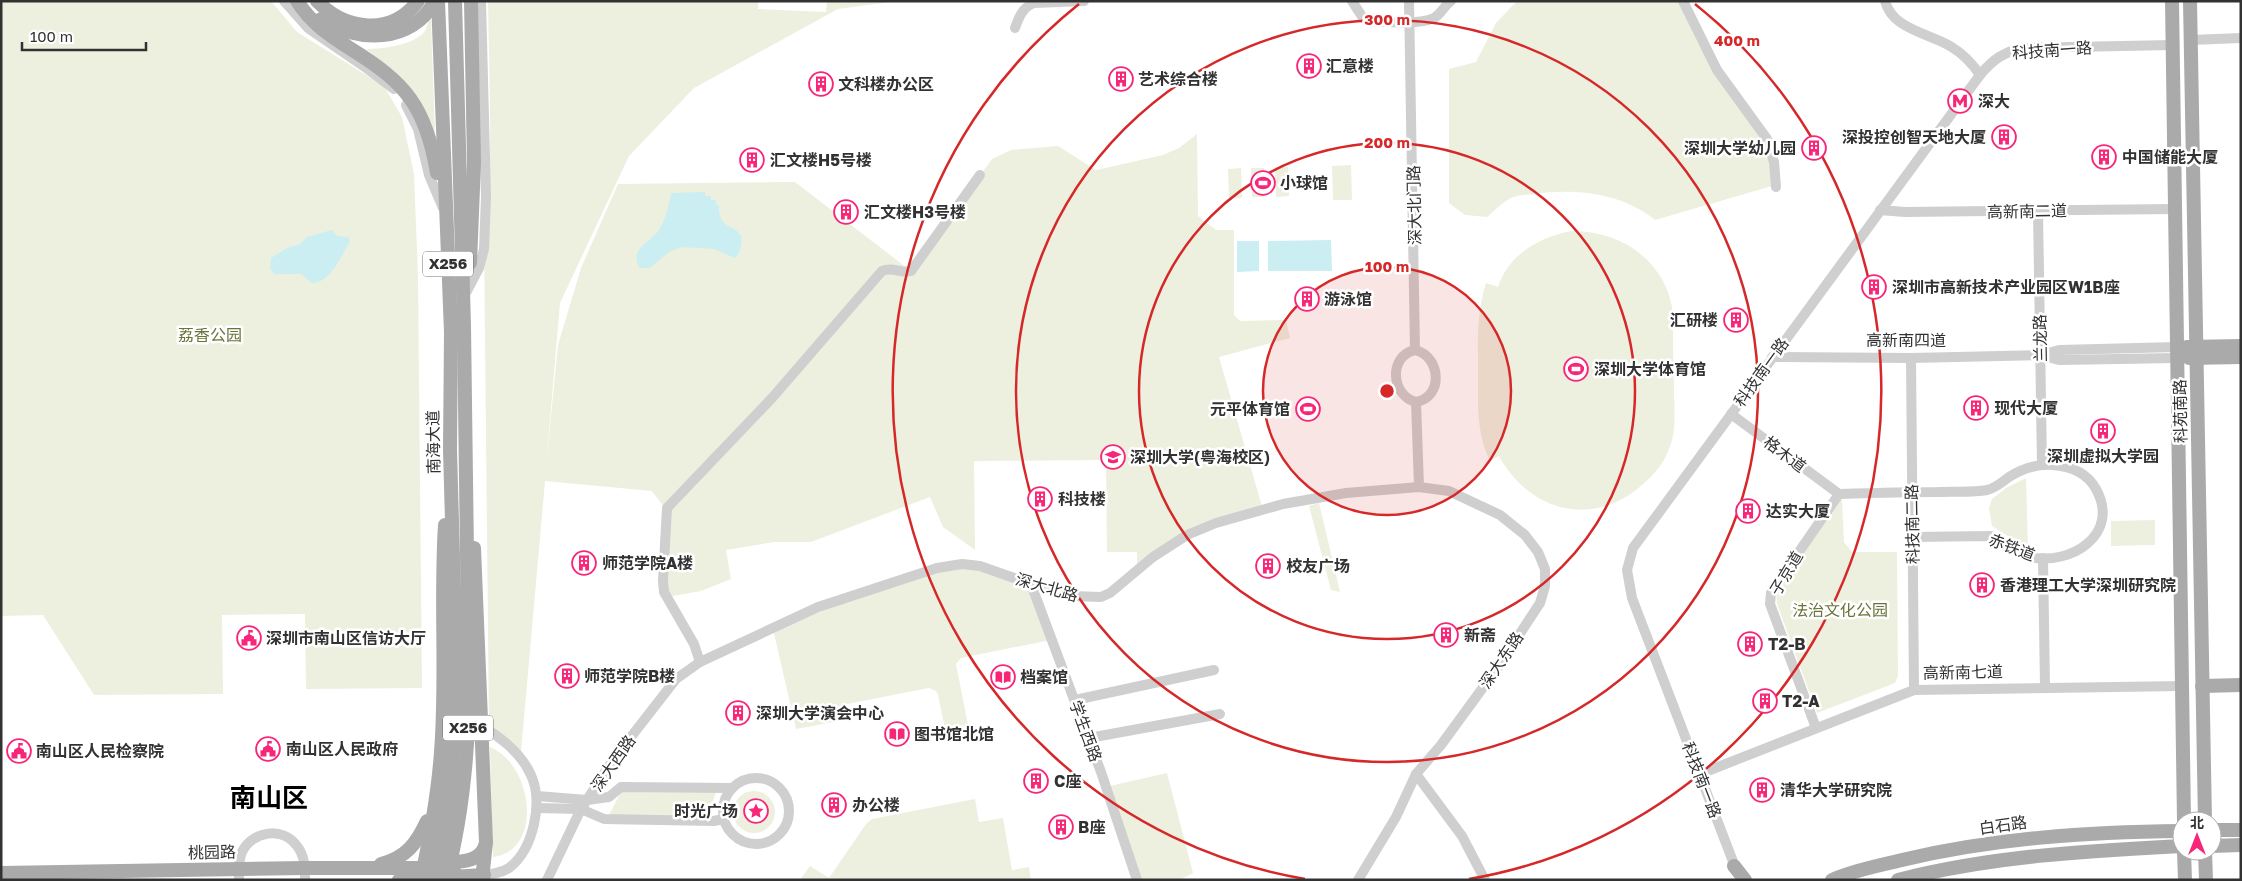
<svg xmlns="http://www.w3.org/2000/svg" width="2242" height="881" font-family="'Golos Text','Noto Sans SC',sans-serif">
	<rect width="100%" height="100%" fill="#fff"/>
	<!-- green -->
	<g fill="#edf0df">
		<polygon points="1,1 271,1 297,32 384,86 402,117 414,174 418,275 422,688 306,689 305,614 222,615 223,694 94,695 43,615 1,616"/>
		<path d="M488,1H758V9L826,12L827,1H897L838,9L694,88L629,156L560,303L546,466L558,345L581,268L618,184L795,182L911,271L992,159L1011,150L1058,146L1096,170L1163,155L1179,148L1197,134L1198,216L1216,230H1234V315L1240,321L1286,320L1290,338L1219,357L1263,510L1216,523L1137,570V552H1107L1106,460L974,461L975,550L943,527L930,497L811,542H774L726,550L731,579L701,591L667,597V511L652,491L545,481L521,752L489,728L484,240C494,161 489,80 488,1Z"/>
		<path d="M1517,1H1680L1697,41L1711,66L1757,131L1771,156L1772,186L1655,220C1622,193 1576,188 1534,194C1527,195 1517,195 1511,198C1503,202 1494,211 1487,217L1465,215L1449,203V69L1476,62L1496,23Z"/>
		<path d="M429,19L431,21L435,135L408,85L393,70L366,49C382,49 415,45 425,31C427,28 428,22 429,19Z"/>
		<polygon points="1351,165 1352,200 1333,200 1332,166"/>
		<polygon points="1275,167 1288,167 1289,196 1276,197"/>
		<polygon points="1241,168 1242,198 1229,198 1228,169"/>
		<polygon points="1251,168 1264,168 1264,197 1252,197"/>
		<path d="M1572,231C1621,230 1667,262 1673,313C1673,338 1673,363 1674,389C1674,408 1677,431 1669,449C1663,466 1650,479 1636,490C1587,528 1527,508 1499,456L1490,461C1476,433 1478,404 1478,374C1478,343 1476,314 1486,283L1498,287C1509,254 1539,237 1572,231Z"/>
		<polygon points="2026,478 2028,549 1992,526 1989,508 1992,499 2006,488"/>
		<polygon points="1840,500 1842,500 1844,542 1852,552 1897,552 1898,676 1895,683 1817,713 1777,604 1776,593"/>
		<polygon points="1319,503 1340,592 1331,590 1309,506"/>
		<polygon points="2155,520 2155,545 2111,546 2111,521"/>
		<polygon points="962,564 1031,584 1051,640 961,658 956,664 969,730 946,734 938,695 936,691 929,688 847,704 843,712 844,720 796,729 773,629 818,607"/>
		<path d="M490,747C533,764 544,851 493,857Z"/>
		<polygon points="1167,773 1193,873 1179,880 1140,880 1110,786"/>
		<circle cx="754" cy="812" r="21"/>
		<polygon points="621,792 716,792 710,809 711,816 609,815"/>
		<polygon points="975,799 979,822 1003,818 1012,870 1029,867 1031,880 800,880 810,866 829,878 866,824 872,819"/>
	</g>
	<!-- water -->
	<g fill="#caeef1">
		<path d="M705,192V196H711V200H716V205H719C718,230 735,224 741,236C743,242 740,254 735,258L714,249L683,247L669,252L650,268H640C628,249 650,243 659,230C666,219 669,205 671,193Z"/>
		<path d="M332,230L337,236L348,237L350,242C341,255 331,283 312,283L301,274H274L270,269L271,258L287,248L300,244L307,237Z"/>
		<polygon points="1331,240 1332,271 1268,271 1268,241"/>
		<polygon points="1237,241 1259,241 1259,271 1237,272"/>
	</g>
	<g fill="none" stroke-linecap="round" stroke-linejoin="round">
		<!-- minor -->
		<g stroke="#cfcfcf" stroke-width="10">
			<polyline points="284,1 308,28 365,67 394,89"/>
			<path d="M1352,1L1363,18C1379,23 1419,25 1434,18C1441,14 1444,6 1451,1"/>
			<polyline points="1409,1 1415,350"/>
			<polyline points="1683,1 1717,70 1767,139 1774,162 1776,187"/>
			<path d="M1885,1C1892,29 1928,33 1950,46C1962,53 1972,63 1980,75"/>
			<path d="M1015,28C1019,17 1022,8 1034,3L1084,1"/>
			<polyline points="2190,40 2241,38"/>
			<polyline points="406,105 418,129 429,175 443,208"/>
			<polyline points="1880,210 1905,212 2175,209"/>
			<polyline points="2038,211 2042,465"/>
			<polyline points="467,291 479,268 484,249 486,197 481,1"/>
			<path d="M1415,350C1441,356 1444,397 1416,402C1391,396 1388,356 1415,350Z"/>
			<polyline points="2041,355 2059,350 2177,347"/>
			<polyline points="1772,357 1911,358 2040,355 2059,360 2177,358"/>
			<polyline points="1911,358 1914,690"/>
			<polyline points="1416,402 1419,487"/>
			<polyline points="1731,414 1839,494"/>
			<polyline points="2043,558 2045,688"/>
			<polyline points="1031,584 1101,772 1137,880"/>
			<path d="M700,662L694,644L664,592L663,581L667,508L772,398L882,271C893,266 901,274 911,271L980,175"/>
			<polyline points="1075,700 1214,670"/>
			<path d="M482,726C501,738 520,752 530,773C544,800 534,849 509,868C501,873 493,874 484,875"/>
			<path d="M1816,728L1770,604L1771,593L1776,585L1839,494C1872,493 1905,492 1937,492C1953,491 1971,493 1987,490C1996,488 2002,482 2009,477C2022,469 2037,464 2052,465C2070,466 2087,473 2096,489C2121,534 2071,566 2030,557C2015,553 2005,541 1991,536L1913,537"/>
			<polyline points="1089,738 1220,714"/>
			<polyline points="1416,774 1462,836 1485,880"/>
			<polyline points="1700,774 1914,690 2182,686"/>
			<circle cx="756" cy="811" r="33"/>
			<polyline points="537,796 587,800 609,797 621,787 732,788"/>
			<polyline points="537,808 581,809 604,819 714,821 723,819"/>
			<path d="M1737,872L1632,598L1627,570L1633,548L1980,75C1993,59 2005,51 2025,48L2173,45"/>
			<path d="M239,880C239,871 238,861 242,852C252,831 283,826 297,846C305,856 305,868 305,880"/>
			<polyline points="547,880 581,809 613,760 676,679 700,662 818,607 937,568 962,564 980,566 1031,584 1072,596 1101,597 1110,593 1153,557 1187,535 1216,523 1283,504 1346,493 1419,487 1449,491 1500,515 1525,535 1538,552 1545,569 1545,586 1540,603 1498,667 1441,745 1416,774 1396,817 1358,880"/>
		</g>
		<!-- major -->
		<g stroke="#aaa" stroke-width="14">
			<path d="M297,1C311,23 329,35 351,49C406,83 426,107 437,173"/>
			<path d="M317,1C345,30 391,37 418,1"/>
			<polyline points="2172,1 2184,821"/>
			<polyline points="2190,1 2205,821"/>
			<path d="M321,19C358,43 411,44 435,1"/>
			<polyline points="470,263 474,163 471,1"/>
			<polyline points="2187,347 2241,346"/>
			<polyline points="2189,358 2241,357"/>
			<polyline points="474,548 486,842 482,880"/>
			<polyline points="2202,686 2241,685"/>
			<polyline points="2212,830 2241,830"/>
			<polyline points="2212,846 2241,845"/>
			<polyline points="2184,851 2185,880"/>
			<polyline points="2205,851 2206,880"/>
			<path d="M456,862C470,861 482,858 486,843"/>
			<path d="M381,864C406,858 417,843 427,821"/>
			<polyline points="1734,866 1745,880"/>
			<polyline points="1,873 305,868 429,868"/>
			<polyline points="452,877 484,875"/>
			<polyline points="435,878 450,790 457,698 450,450 451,332 438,1"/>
			<path d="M446,879C461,823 467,764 469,707L464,326L455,1"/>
			<polyline points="399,880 427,878"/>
			<path d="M421,880C430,838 438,795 441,752C447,677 440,601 445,525"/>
			<path d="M1832,880C1854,870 1878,866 1902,860C1994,838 2088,832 2182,831"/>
			<path d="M1898,880C1991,856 2086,851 2182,846"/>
		</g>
		<!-- major-bridge -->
		<g stroke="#aaa" stroke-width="14">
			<polyline points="429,868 448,868 454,871"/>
			<polyline points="427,878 452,877"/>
		</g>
	</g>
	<!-- distance rings -->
	<circle cx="1387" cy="391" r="124" fill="#d62828" fill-opacity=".12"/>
	<g fill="none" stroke="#d62828" stroke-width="2.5">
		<circle cx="1387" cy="391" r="124"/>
		<circle cx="1387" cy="391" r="248"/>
		<circle cx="1387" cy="391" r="371"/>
		<path d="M1305 879A495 495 0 0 1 1079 4M1695 4A495 495 0 0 1 1469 879"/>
	</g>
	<!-- icons -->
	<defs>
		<g id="building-ring" transform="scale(1.25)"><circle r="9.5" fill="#fff" stroke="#f72679" stroke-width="1.5"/><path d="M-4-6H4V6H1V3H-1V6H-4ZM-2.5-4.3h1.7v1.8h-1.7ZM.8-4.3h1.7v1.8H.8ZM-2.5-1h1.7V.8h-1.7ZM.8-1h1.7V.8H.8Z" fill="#f72679"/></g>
		<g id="metro-ring" transform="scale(1.25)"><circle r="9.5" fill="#fff" stroke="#f72679" stroke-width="1.5"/><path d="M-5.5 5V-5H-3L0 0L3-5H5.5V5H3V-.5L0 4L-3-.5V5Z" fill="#f72679"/></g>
		<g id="stadium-ring" transform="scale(1.25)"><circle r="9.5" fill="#fff" stroke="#f72679" stroke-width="1.5"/><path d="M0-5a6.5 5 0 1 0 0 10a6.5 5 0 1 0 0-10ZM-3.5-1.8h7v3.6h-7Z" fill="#f72679"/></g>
		<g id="university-ring" transform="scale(1.25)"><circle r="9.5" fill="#fff" stroke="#f72679" stroke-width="1.5"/><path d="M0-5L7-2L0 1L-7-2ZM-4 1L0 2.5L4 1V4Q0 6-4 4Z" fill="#f72679"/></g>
		<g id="civic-ring" transform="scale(1.25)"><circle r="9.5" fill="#fff" stroke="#f72679" stroke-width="1.5"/><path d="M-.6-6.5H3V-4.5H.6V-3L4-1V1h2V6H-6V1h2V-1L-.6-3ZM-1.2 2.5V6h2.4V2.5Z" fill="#f72679"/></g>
		<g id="library-ring" transform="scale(1.25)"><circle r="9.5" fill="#fff" stroke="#f72679" stroke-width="1.5"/><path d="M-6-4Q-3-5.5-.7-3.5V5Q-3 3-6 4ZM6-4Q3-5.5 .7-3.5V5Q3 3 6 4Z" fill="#f72679"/></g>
		<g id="sight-ring" transform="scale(1.25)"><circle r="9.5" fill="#fff" stroke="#f72679" stroke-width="1.5"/><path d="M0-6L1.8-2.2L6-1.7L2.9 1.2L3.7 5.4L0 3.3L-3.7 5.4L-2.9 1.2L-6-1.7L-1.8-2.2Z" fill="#f72679"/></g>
	</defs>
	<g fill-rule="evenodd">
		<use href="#building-ring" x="1309" y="66"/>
		<use href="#building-ring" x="1121" y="79"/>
		<use href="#building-ring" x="821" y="84"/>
		<use href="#metro-ring" x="1960" y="101"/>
		<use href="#building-ring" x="2004" y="137"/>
		<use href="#building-ring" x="1814" y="148"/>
		<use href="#building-ring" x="2104" y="157"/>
		<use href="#building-ring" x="752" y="160"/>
		<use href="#stadium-ring" x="1263" y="183"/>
		<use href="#building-ring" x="846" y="212"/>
		<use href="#building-ring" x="1874" y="287"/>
		<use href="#building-ring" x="1307" y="299"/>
		<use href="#building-ring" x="1736" y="320"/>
		<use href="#stadium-ring" x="1576" y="369"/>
		<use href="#building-ring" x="1976" y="408"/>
		<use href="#stadium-ring" x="1308" y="409"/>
		<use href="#building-ring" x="2103" y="431"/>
		<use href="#university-ring" x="1113" y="457"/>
		<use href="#building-ring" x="1040" y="499"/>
		<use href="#building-ring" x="1748" y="511"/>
		<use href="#building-ring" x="584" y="563"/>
		<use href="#building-ring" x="1268" y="566"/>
		<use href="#building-ring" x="1982" y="585"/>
		<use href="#building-ring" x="1446" y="635"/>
		<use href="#civic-ring" x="249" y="638"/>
		<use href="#building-ring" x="1750" y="644"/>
		<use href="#building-ring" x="567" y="676"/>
		<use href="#library-ring" x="1003" y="677"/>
		<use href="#building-ring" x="1765" y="701"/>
		<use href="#building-ring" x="738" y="713"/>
		<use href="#library-ring" x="897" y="734"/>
		<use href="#civic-ring" x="268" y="749"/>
		<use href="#civic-ring" x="19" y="751"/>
		<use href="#building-ring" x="1036" y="781"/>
		<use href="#building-ring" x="1762" y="790"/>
		<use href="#building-ring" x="834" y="805"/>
		<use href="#sight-ring" x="756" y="811"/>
		<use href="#building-ring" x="1061" y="827"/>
	</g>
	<g text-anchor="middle" stroke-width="5" stroke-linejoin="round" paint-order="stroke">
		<!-- shield labels -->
		<g fill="#fff" stroke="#707070" stroke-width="1">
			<rect x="423" y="251.5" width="50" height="25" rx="4"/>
			<rect x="443" y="715.5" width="50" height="25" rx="4"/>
		</g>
		<g font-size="15" font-weight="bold" fill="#323232">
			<text x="448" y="269">X256</text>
			<text x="468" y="733">X256</text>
		</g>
		<!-- street labels -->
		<g font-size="16" fill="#323232" stroke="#fff">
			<text transform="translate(2052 50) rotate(-4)" y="6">科技南一路</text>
			<text transform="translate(1414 205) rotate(-91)" y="6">深大北门路</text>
			<text transform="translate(2027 211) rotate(-1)" y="6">高新南二道</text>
			<text transform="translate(2040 338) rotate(-91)" y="6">兰龙路</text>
			<text x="1906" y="346">高新南四道</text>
			<text transform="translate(1761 372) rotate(-54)" y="6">科技南一路</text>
			<text transform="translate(2180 411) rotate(-91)" y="6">科苑南路</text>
			<text transform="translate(433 442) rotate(-91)" y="6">南海大道</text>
			<text transform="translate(1785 454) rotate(37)" y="6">格木道</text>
			<text transform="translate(1912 524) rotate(-91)" y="6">科技南二路</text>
			<text transform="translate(2012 547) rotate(21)" y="6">赤铁道</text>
			<text transform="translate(1786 573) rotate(-59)" y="6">子京道</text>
			<text transform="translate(1047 587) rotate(16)" y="6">深大北路</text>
			<text transform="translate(1501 660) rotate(-56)" y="6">深大东路</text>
			<text transform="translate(1963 672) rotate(-1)" y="6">高新南七道</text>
			<text transform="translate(1086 731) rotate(70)" y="6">学生西路</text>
			<text transform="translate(613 763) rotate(-55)" y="6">深大西路</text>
			<text transform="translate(1702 780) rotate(69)" y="6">科技南一路</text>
			<text transform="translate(2003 825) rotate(-8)" y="6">白石路</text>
			<text transform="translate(212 852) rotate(-1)" y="6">桃园路</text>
		</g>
		<!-- poi labels -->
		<g font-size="16" font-weight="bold" fill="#323232" stroke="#fff" text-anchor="start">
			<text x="1326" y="72">汇意楼</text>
			<text x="1138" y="85">艺术综合楼</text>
			<text x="838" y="90">文科楼办公区</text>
			<text x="1978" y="107">深大</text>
			<text x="1986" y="143" text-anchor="end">深投控创智天地大厦</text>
			<text x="1796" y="154" text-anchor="end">深圳大学幼儿园</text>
			<text x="2122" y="163">中国储能大厦</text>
			<text x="770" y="166">汇文楼H5号楼</text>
			<text x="1280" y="189">小球馆</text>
			<text x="864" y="218">汇文楼H3号楼</text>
			<text x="1892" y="293">深圳市高新技术产业园区W1B座</text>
			<text x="1324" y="305">游泳馆</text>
			<text x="1718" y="326" text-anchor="end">汇研楼</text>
			<text x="1594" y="375">深圳大学体育馆</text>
			<text x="1994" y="414">现代大厦</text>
			<text x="1290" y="415" text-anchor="end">元平体育馆</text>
			<text x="2103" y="462" text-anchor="middle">深圳虚拟大学园</text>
			<text x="1130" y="463">深圳大学(粤海校区)</text>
			<text x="1058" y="505">科技楼</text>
			<text x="1766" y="517">达实大厦</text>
			<text x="602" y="569">师范学院A楼</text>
			<text x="1286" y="572">校友广场</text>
			<text x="2000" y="591">香港理工大学深圳研究院</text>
			<text x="1464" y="641">新斋</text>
			<text x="266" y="644">深圳市南山区信访大厅</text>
			<text x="1768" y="650">T2-B</text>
			<text x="584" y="682">师范学院B楼</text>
			<text x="1020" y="683">档案馆</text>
			<text x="1782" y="707">T2-A</text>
			<text x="756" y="719">深圳大学演会中心</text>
			<text x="914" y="740">图书馆北馆</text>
			<text x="286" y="755">南山区人民政府</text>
			<text x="36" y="757">南山区人民检察院</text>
			<text x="1054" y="787">C座</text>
			<text x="1780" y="796">清华大学研究院</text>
			<text x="852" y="811">办公楼</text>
			<text x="738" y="817" text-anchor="end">时光广场</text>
			<text x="1078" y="833">B座</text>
		</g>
		<!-- park labels -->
		<g font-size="16" fill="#67743a" stroke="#fff">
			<text x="210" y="341">荔香公园</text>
			<text x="1840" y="616">法治文化公园</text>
		</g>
		<!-- town labels -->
		<g font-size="26" font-weight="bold" fill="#000" stroke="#fff">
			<text x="269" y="807">南山区</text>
		</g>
	</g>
	<circle cx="1387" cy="391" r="8" fill="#d62828" stroke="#fff" stroke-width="2.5"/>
	<g font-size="15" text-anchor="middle" font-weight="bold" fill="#d62828" stroke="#fff" stroke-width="5" stroke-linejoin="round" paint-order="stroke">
		<text x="1387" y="25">300 m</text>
		<text x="1737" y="46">400 m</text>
		<text x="1387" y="148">200 m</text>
		<text x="1387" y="272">100 m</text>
	</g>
	<!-- border -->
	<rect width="2242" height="881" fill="none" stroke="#323232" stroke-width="5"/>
	<!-- north arrow -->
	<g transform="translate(2197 836)"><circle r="24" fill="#ffffff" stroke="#adadad"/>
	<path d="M0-4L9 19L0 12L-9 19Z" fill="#f72679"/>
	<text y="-8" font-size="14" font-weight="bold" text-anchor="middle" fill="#323232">北</text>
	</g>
	<!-- scale -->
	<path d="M22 42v8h124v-8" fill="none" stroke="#323232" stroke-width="2.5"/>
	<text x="30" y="42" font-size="15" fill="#323232" stroke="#ffffff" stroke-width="4" paint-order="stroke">100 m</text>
</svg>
